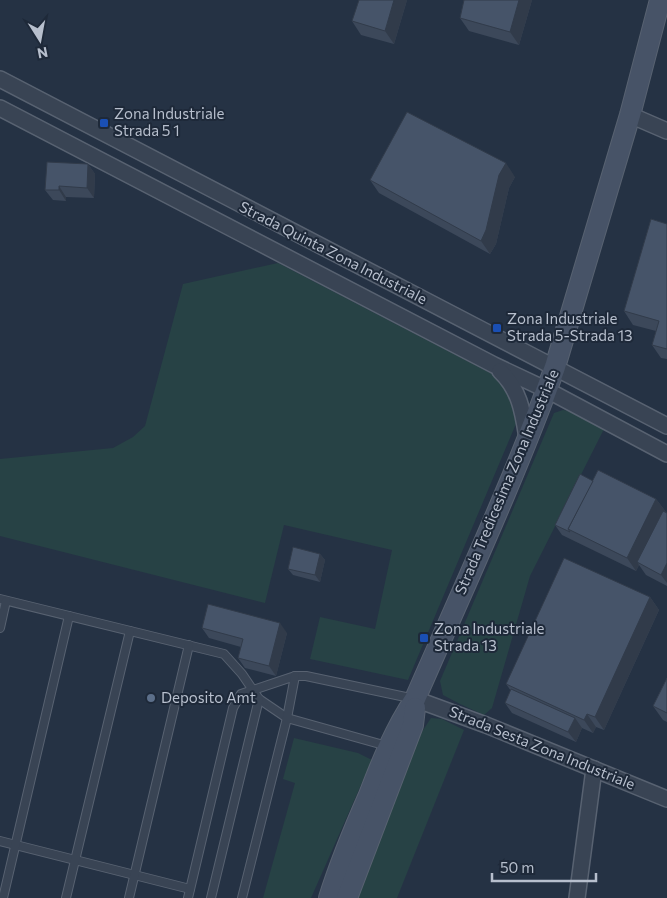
<svg xmlns="http://www.w3.org/2000/svg" width="667" height="898" font-family="Commissioner,sans-serif">
	<rect width="100%" height="100%" fill="#253244"/>
	<!-- green -->
	<g fill="#274245">
		<polygon points="278,263 498,377 509,392 518,419 408,680 310,659 320,617 375,629 392,550 284,525 265,603 0,536 0,459 113,448 133,437 145,426 183,284"/>
		<polygon points="563,410 573,412 605,427 530,576 492,708 484,715 460,704 443,695 440,681 554,413"/>
		<polygon points="431,718 442,719 464,730 397,898 357,898 414,744"/>
		<polygon points="294,738 358,753 372,760 311,898 263,898 295,783 283,779"/>
	</g>
	<g fill="none" stroke-linecap="round" stroke-linejoin="round">
		<!-- service casing -->
		<g stroke="#586271" stroke-width="10">
			<g id="service">
				<polyline points="0,599 224,654 242,674 259,699 287,718 387,746"/>
				<polyline points="0,628 6,601"/>
				<polyline points="0,841 190,889"/>
				<polyline points="3,898 69,616"/>
				<polyline points="66,898 130,631"/>
				<polyline points="129,898 189,645"/>
				<polyline points="188,898 233,708 241,694 295,676 306,676 415,699"/>
				<polyline points="211,898 259,699"/>
				<polyline points="242,898 287,718 295,676"/>
			</g>
		</g>
		<!-- minor casing -->
		<g stroke="#586271" stroke-width="18">
			<g id="minor">
				<polyline points="0,79 667,426"/>
				<polyline points="0,108 494,365 547,390 667,454"/>
				<polyline points="630,115 667,131"/>
				<path d="M500,371C520,390 523,413 527,438"/>
				<polyline points="415,699 486,725 667,799"/>
				<polyline points="577,898 594,769"/>
			</g>
		</g>
		<!-- secondary casing -->
		<g stroke="#586271" stroke-width="22">
			<g id="secondary">
				<path d="M329,898C340,863 354,829 369,795C382,761 395,729 415,699C463,589 514,480 555,367L630,115L660,0"/>
				<polyline points="347,898 413,725 415,708"/>
			</g>
		</g>
		<!-- service -->
		<use href="#service" stroke="#394454" stroke-width="8"/>
		<!-- minor -->
		<use href="#minor" stroke="#394454" stroke-width="15"/>
		<!-- secondary -->
		<use href="#secondary" stroke="#475367" stroke-width="20"/>
	</g>
	<!-- wall -->
	<g fill="#3c485a">
		<polygon points="407,0 394,44 361,35 352,21"/>
		<polygon points="532,0 519,45 469,31 460,18"/>
		<polygon points="88,164 95,174 94,198 66,197 66,201 53,200 45,190"/>
		<polygon points="515,177 509,188 496,244 490,254 379,193 370,180"/>
		<polygon points="667,224 667,359 661,358 652,345 656,331 633,325 624,311"/>
		<polygon points="593,481 656,499 666,512 665,513 667,513 667,586 646,575 639,565 636,571 562,535 555,525"/>
		<polygon points="320,554 325,560 320,582 293,575 288,569"/>
		<polygon points="650,597 659,610 604,730 596,727 593,733 582,728 576,742 512,713 505,703 511,691 506,684"/>
		<polygon points="202,628 287,633 276,676 245,668 238,658 241,647 209,638"/>
		<polygon points="667,678 667,722 663,720 653,706"/>
	</g>
	<!-- shaded-wall -->
	<g fill="#313b4a">
		<polygon points="394,0 407,0 394,44 385,31"/>
		<polygon points="519,0 532,0 519,45 510,32"/>
		<polygon points="506,163 515,177 509,188 496,244 490,254 481,241 499,175"/>
		<polygon points="88,164 95,174 94,198 87,188"/>
		<polygon points="59,186 66,197 66,201 59,190"/>
		<polygon points="656,499 666,512 640,564 637,562 639,565 636,571 627,558"/>
		<polygon points="320,554 325,560 320,582 315,575"/>
		<polygon points="667,563 667,583 661,575"/>
		<polygon points="650,597 659,610 604,730 595,717"/>
		<polygon points="280,623 287,633 276,676 269,666"/>
		<polygon points="587,714 596,727 593,733 584,720"/>
		<polygon points="575,718 582,728 576,742 568,732"/>
	</g>
	<!-- building -->
	<g fill="#465469" stroke="#313b4a">
		<polygon points="359,0 394,0 385,31 352,21"/>
		<polygon points="464,0 519,0 510,32 460,18"/>
		<polygon points="407,112 506,163 499,175 486,230 481,241 370,180"/>
		<polygon points="47,162 88,164 87,188 59,186 59,190 45,190"/>
		<polygon points="651,219 667,224 667,349 652,345 659,321 624,311"/>
		<polygon points="598,470 656,499 627,558 568,529"/>
		<polygon points="580,474 593,481 568,529 570,532 555,525"/>
		<polygon points="663,511 667,513 667,563 661,575 637,562"/>
		<polygon points="293,547 320,554 315,575 288,569"/>
		<polygon points="564,558 650,597 595,717 587,714 584,720 506,684"/>
		<polygon points="208,604 280,623 269,666 238,658 243,639 202,628"/>
		<polygon points="667,678 667,713 653,706"/>
		<polygon points="511,689 575,718 568,732 505,703"/>
	</g>
	<!-- markers -->
	<g fill="#1a4fb4" stroke="#1e2939" stroke-width="2">
		<rect x="99" y="118" width="10" height="10" rx="2.5"/>
		<rect x="492" y="323" width="10" height="10" rx="2.5"/>
		<rect x="419" y="633" width="10" height="10" rx="2.5"/>
	</g>
	<circle fill="#5c6f8a" stroke="#1e2939" stroke-width="2" cx="151" cy="698" r="5"/>
	<g text-anchor="middle" stroke-width="4" stroke-linejoin="round" paint-order="stroke">
		<!-- poi labels -->
		<g font-size="15" fill="#b7bfcd" stroke="#1e2939" text-anchor="start">
			<text x="114" y="119">Zona Industriale<tspan x="114" dy="17">Strada 5 1</tspan></text>
			<text x="507" y="324">Zona Industriale<tspan x="507" dy="17">Strada 5-Strada 13</tspan></text>
			<text x="434" y="634">Zona Industriale<tspan x="434" dy="17">Strada 13</tspan></text>
			<text x="161" y="703">Deposito Amt</text>
		</g>
		<!-- street labels -->
		<g font-size="15" fill="#b7bfcd" stroke="#1e2939">
			<text transform="translate(333 253) rotate(27)" y="5">Strada Quinta Zona Industriale</text>
			<text transform="translate(507 482) rotate(-67)" y="5">Strada Tredicesima Zona Industriale</text>
			<text transform="translate(542 748) rotate(22)" y="5">Strada Sesta Zona Industriale</text>
		</g>
	</g>
	<!-- north arrow -->
	<g transform="translate(40 40) rotate(169)" stroke="#1e2939" stroke-width="4" paint-order="stroke">
	<path d="M0-4L9 19L0 12L-9 19Z" fill="#b7bfcd"/>
	<text y="-8" font-size="14" font-weight="bold" text-anchor="middle" fill="#b7bfcd">N</text>
	</g>
	<!-- scale -->
	<path d="M492 873v8h104v-8" fill="none" stroke="#b7bfcd" stroke-width="2.5"/>
	<text x="500" y="873" font-size="15" fill="#b7bfcd" stroke="#1e2939" stroke-width="4" paint-order="stroke">50 m</text>
</svg>
